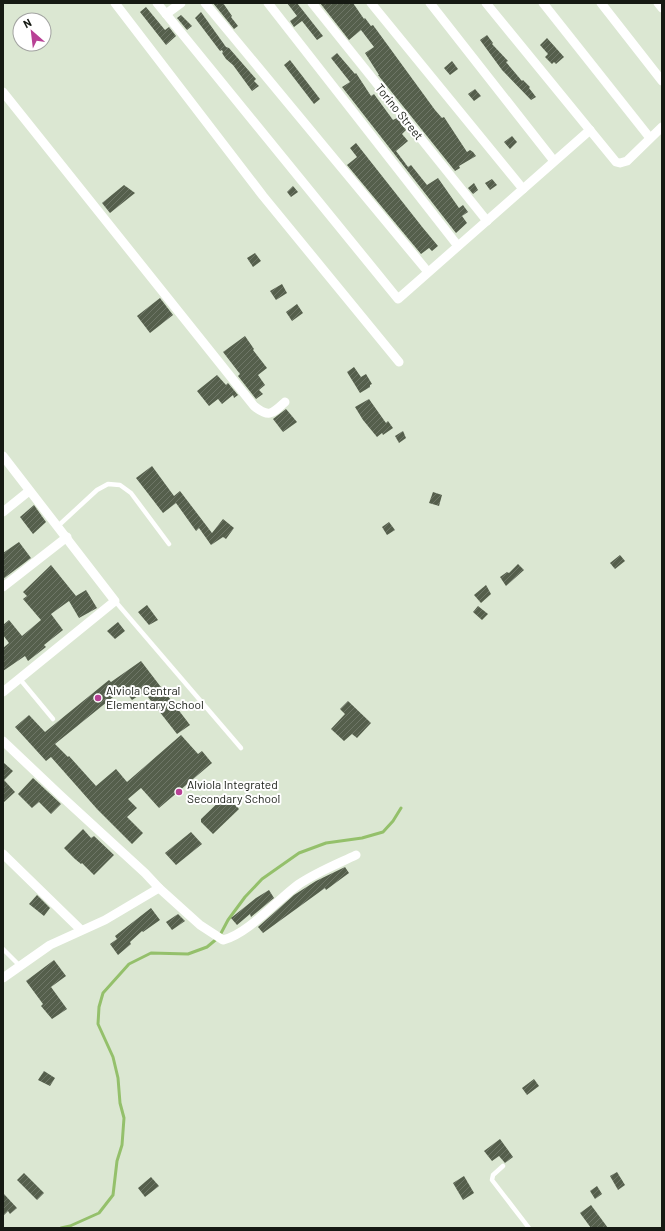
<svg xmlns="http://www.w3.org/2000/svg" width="665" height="1231" font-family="Barlow,sans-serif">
	<defs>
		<pattern id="building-hatch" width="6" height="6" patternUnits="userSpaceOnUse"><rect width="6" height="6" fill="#555f4c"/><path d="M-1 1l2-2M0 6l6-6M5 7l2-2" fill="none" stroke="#6e7667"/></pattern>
	</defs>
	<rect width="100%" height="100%" fill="#dbe7d2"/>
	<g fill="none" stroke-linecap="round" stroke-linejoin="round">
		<!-- stream -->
		<polyline stroke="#94c06b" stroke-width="3" points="61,1228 70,1226 99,1213 113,1195 117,1161 122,1145 124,1118 120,1103 118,1078 113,1057 98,1024 99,1007 103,993 129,964 151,953 188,954 207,947 219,937 228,920 245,897 262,879 299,853 326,843 362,838 383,832 393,821 401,808"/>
	</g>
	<!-- building -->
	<g fill="url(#building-hatch)">
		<polygon points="213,3 223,3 232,16 231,17 238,26 234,29"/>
		<polygon points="287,3 297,3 323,36 317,40 302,21 294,27 290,21 297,16"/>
		<polygon points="320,3 353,3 364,19 365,18 371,26 373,25 435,110 442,118 444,117 467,152 470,150 473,152 476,156 459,166 460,168 455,171 378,75 379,75 365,53 374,47 361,30 349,40"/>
		<polygon points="146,7 165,30 169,27 176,36 166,45 140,12"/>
		<polygon points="201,12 226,47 229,48 256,79 254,81 259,86 252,91 233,65 226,59 222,53 223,52 222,50 220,51 195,18"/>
		<polygon points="181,15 192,26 187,30 177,18"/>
		<polygon points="487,35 493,43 492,44 508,61 506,62 522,81 523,80 530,87 529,88 536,97 531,100 502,70 480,40"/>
		<polygon points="547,38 564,57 556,64 554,62 552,64 545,57 548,54 540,45"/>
		<polygon points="337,53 355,74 356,73 371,96 374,94 393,120 397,118 406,130 402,134 408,141 396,151 408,167 411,165 427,185 438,178 459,208 463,205 468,212 462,216 467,223 456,233 342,87 350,82 331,58"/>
		<polygon points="290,60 320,99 314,104 284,65"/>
		<polygon points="452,61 458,69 450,75 444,68"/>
		<polygon points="475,89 481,96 474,101 468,94"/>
		<polygon points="512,136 517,142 510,149 504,142"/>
		<polygon points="356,143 423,228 438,246 432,251 429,248 421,254 347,165 357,157 350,148"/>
		<polygon points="492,179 497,185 490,190 485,183"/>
		<polygon points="474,183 478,190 473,194 468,188"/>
		<polygon points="124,185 135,193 110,213 102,203"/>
		<polygon points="293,186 298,192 291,197 287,192"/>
		<polygon points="255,253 261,261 253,267 247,258"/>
		<polygon points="282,284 287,293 276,300 270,291"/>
		<polygon points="160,298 173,315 150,333 137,316"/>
		<polygon points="297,304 303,313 292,321 286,312"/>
		<polygon points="245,336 254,349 253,350 267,368 258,375 265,385 259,390 263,394 256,399 238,376 240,374 223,352"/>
		<polygon points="354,367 361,377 366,374 372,384 370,385 370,387 360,393 347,372"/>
		<polygon points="217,375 226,385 228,383 238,395 234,398 233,395 222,404 218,399 209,406 197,391"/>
		<polygon points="369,399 386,423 388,421 393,428 383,435 382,433 377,437 363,420 355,407"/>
		<polygon points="286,409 297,422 283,432 273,419"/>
		<polygon points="403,431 406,438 399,443 395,436"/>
		<polygon points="152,466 174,496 180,491 212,533 223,519 234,528 226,539 223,537 211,545 199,528 196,531 176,503 163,513 136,478"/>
		<polygon points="433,492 442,495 439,506 429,503"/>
		<polygon points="34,505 46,522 33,534 20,517"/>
		<polygon points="389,522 395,530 387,535 382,527"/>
		<polygon points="19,542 31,558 3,579 3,553"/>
		<polygon points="620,555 625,561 615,569 610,563"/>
		<polygon points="518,564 524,570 506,586 500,577 507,572 509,573"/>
		<polygon points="51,565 76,596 86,590 97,608 79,618 69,601 51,614 63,630 44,645 46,647 28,661 25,656 3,671 3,648 9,643 3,635 3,625 9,620 22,636 41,620 23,599 27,596 23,592"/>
		<polygon points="486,585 491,594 481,603 474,595"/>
		<polygon points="147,605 158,620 149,625 138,612"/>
		<polygon points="478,606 488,614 482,620 473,612"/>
		<polygon points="118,622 125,631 115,639 107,631"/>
		<polygon points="141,661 190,725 177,734 144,692 132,700 123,689 55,744 68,757 69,756 96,786 116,769 127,782 181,735 198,754 202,751 212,763 159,808 141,788 128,799 137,808 127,817 143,833 132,844 97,809 51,757 46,761 15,727 29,715 45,732 109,680 111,682"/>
		<polygon points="348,701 371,723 357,738 352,734 344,741 331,729 345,714 340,709"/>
		<polygon points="3,762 13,771 4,780 15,792 3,803"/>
		<polygon points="33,778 61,804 51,814 39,802 32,808 18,794"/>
		<polygon points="226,795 239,809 213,834 201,822 201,819"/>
		<polygon points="83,829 91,838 94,836 114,855 94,875 82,863 81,864 75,859 64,848"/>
		<polygon points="191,832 202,844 176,865 165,853"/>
		<polygon points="345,867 349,873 326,890 325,888 263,933 258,927 294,895 316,881"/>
		<polygon points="269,890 274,898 251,917 250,914 237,925 231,918 256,898"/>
		<polygon points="37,895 50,908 44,916 29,904"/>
		<polygon points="151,908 160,920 143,932 142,931 130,942 131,944 118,955 110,944 117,939 115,936"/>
		<polygon points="178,914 185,921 172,930 166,922"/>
		<polygon points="54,960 66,976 51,987 67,1009 52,1019 41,1006 43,1004 26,981"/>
		<polygon points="44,1071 55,1078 50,1086 38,1080"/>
		<polygon points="534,1079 539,1086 527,1095 522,1088"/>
		<polygon points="500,1139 513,1157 505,1163 499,1156 492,1161 484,1151"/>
		<polygon points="617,1172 625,1185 618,1190 610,1176"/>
		<polygon points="24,1173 44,1193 37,1200 17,1180"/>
		<polygon points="464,1176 474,1193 463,1200 453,1183"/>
		<polygon points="151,1177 159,1186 145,1197 138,1188"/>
		<polygon points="597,1186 602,1194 595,1199 590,1191"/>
		<polygon points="3,1193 17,1208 10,1214 8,1211 3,1216"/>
		<polygon points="591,1205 608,1228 591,1228 580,1213"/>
	</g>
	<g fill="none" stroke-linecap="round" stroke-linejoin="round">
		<!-- service -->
		<g stroke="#fff" stroke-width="4.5">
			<polyline points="58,526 97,490 108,484 120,485 131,493 169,544"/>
			<polyline points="115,601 241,748"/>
			<polyline points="19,678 53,719"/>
			<polyline points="3,949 20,966"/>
			<polyline points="503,1166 493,1175 492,1180 529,1228"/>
		</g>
		<!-- minor -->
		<g stroke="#fff" stroke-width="9">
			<polyline points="115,3 263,196 399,362"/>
			<polyline points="157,3 398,299 590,130"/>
			<polyline points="205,3 428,272"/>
			<polyline points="268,3 458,246"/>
			<polyline points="312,3 487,221"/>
			<polyline points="371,3 523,189"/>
			<polyline points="430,3 554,161"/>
			<polyline points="486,3 616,162 620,163 627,161 662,127"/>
			<polyline points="543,3 650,138"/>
			<polyline points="601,3 662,81"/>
			<polyline points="658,3 662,8"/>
			<polyline points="166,14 181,3"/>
			<path d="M3,92L254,406C269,418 272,414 285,402"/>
			<polyline points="3,456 115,601 3,692"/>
			<polyline points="3,512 29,491"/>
			<polyline points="3,587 67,537"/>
			<polyline points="3,741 60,795 145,873 159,888 105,920 50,945 3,978"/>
			<polyline points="3,854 81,930"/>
			<path d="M159,888L200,925L223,940C248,934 277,900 299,884C317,872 337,864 356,855"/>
		</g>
	</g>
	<!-- markers -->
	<g fill="#b84196" stroke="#fff" stroke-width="1.5">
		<circle cx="98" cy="698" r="4"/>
		<circle cx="179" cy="792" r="4"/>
	</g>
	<g text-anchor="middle" stroke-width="4" stroke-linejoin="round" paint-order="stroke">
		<!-- street labels -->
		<g font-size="12" fill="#161a13" stroke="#fff">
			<text transform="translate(399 112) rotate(51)" y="4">Torino Street</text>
		</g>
		<!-- poi labels -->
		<g font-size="12" fill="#161a13" stroke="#fff" text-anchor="start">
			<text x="106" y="695">Alviola Central<tspan x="106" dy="14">Elementary School</tspan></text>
			<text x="187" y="789">Alviola Integrated<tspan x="187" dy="14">Secondary School</tspan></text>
		</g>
	</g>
	<!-- border -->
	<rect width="665" height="1231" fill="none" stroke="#161a13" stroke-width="8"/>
	<!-- north arrow -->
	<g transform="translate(32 32) rotate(332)"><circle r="19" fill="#ffffff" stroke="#a2a3a1"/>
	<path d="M0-3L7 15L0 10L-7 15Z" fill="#b84196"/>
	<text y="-6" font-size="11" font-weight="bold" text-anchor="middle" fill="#161a13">N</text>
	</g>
</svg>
